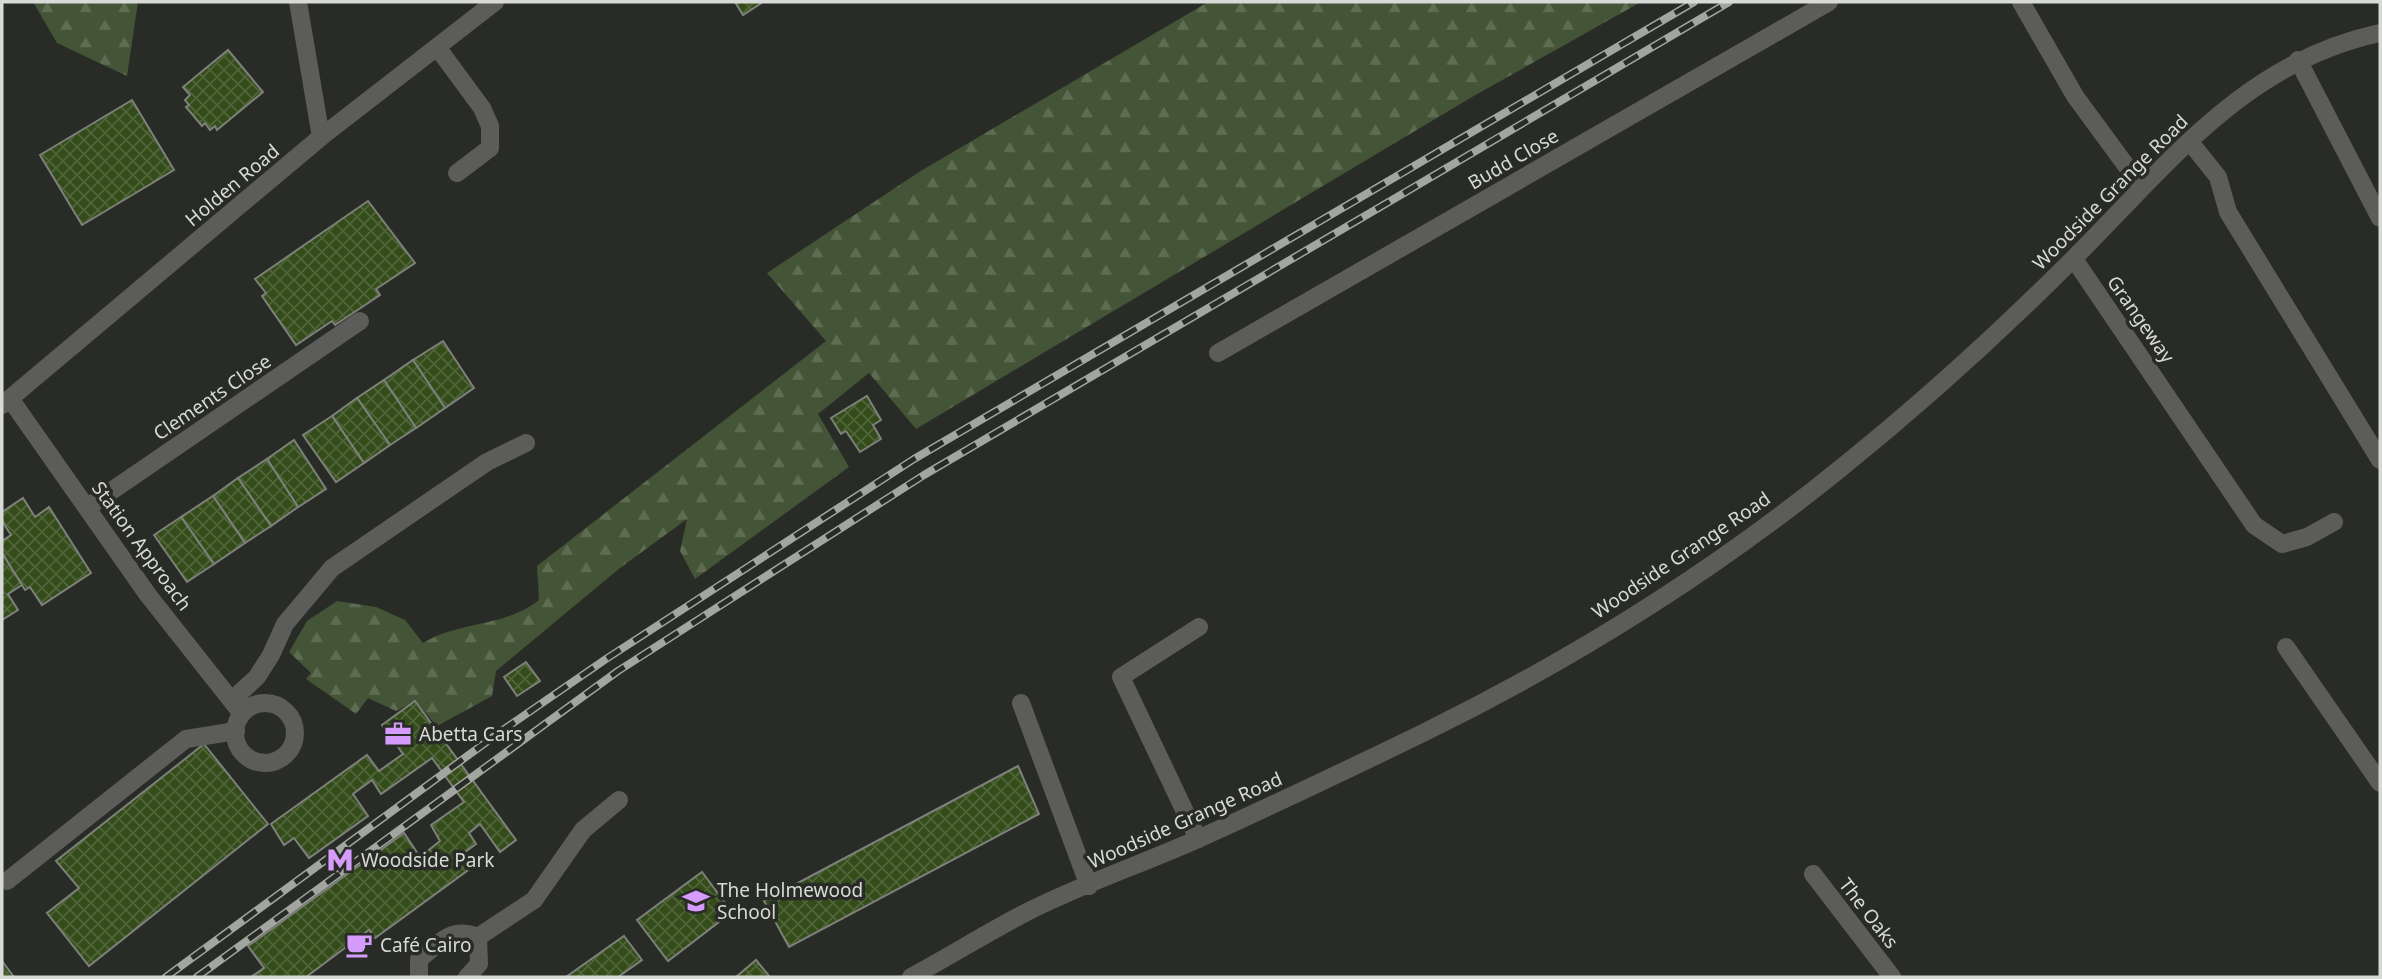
<svg xmlns="http://www.w3.org/2000/svg" width="2382" height="979" font-family="'Noto Sans',sans-serif">
	<defs>
		<pattern id="forest-firs" width="22" height="20" patternUnits="userSpaceOnUse" patternTransform="scale(1.75)"><rect width="22" height="20" fill="#445436"/><path d="M5 1l3.5 6h-7zM16 11l3.5 6h-7z" fill="#5e6c52"/></pattern>
		<pattern id="building-cross-hatch" width="8" height="8" patternUnits="userSpaceOnUse" patternTransform="scale(1.75)"><rect width="8" height="8" fill="#334c19"/><path d="M0 0l8 8M0 8l8-8" fill="none" stroke="#50653a"/></pattern>
	</defs>
	<rect width="100%" height="100%" fill="#292b27"/>
	<!-- forest -->
	<g fill="url(#forest-firs)">
		<polygon points="33,2 138,2 127,76 57,43"/>
		<path d="M1208,2H1641L1472,97L916,429L869,373L818,414L849,467L695,579L680,551L687,519L620,568L496,671L492,696L437,726L415,701L396,711L368,698L356,714L306,679L311,673L289,652L307,621L337,601L376,607L405,620L423,643C459,621 506,627 539,600L537,566L826,341L767,273L919,172Z"/>
	</g>
	<!-- building -->
	<g fill="url(#building-cross-hatch)" stroke="#7d807b" stroke-width="2">
		<polygon points="735,2 763,2 743,15"/>
		<polygon points="228,50 263,92 217,130 215,126 210,130 205,123 202,126 186,107 189,105 185,100 190,95 183,87"/>
		<polygon points="132,100 174,170 82,225 40,155"/>
		<polygon points="368,201 415,263 376,289 380,295 335,325 332,321 296,345 262,296 266,293 255,279"/>
		<polygon points="443,341 474,388 445,408 413,360"/>
		<polygon points="413,360 445,408 416,428 384,380"/>
		<polygon points="384,380 416,428 390,445 357,398"/>
		<polygon points="867,396 881,420 873,425 881,439 860,452 846,431 841,434 831,418"/>
		<polygon points="357,398 390,445 364,463 332,416"/>
		<polygon points="332,416 364,463 336,482 303,435"/>
		<polygon points="294,440 326,489 298,507 267,459"/>
		<polygon points="267,459 298,507 271,526 238,478"/>
		<polygon points="238,478 271,526 245,543 213,496"/>
		<polygon points="213,496 245,543 214,564 181,517"/>
		<polygon points="23,498 35,517 49,507 91,573 42,605 30,587 25,590 2,553 2,541 11,535 2,521 2,512"/>
		<polygon points="181,517 214,564 187,582 154,535"/>
		<polygon points="2,553 22,585 8,594 18,610 2,620"/>
		<polygon points="526,662 540,681 517,696 504,677"/>
		<polygon points="415,701 516,840 500,852 480,824 469,833 476,844 461,855 471,868 375,938 369,930 306,977 251,977 264,968 248,946 404,833 420,857 440,841 431,825 464,802 432,758 381,794 372,780 353,794 368,816 309,858 294,838 284,845 271,824 367,755 379,771 403,754 382,725"/>
		<polygon points="204,744 268,824 89,966 47,913 79,888 56,861"/>
		<polygon points="1018,766 1039,814 789,947 764,901"/>
		<polygon points="702,872 732,912 668,961 637,920"/>
		<polygon points="624,936 642,960 618,977 566,977"/>
		<polygon points="756,960 770,977 736,977"/>
		<polygon points="2,961 14,977 2,977"/>
	</g>
	<g fill="none" stroke-linecap="round" stroke-linejoin="round">
		<!-- minor -->
		<g stroke="#5c5d5b" stroke-width="18">
			<polyline points="298,2 321,137"/>
			<polyline points="2021,2 2075,96 2141,186"/>
			<polyline points="437,47 482,108 490,126 490,148 457,173"/>
			<polyline points="2298,60 2380,218"/>
			<polyline points="2190,142 2218,177 2228,212 2380,460"/>
			<polyline points="2074,259 2254,525 2282,544 2307,537 2334,522"/>
			<polyline points="1218,353 1829,2"/>
			<polyline points="11,400 148,595 242,714"/>
			<polyline points="2,405 321,137 495,2"/>
			<polyline points="88,507 360,321"/>
			<polyline points="2286,647 2380,783"/>
			<polyline points="232,700 257,677 271,655 285,624 332,568 487,462 526,443"/>
			<polyline points="1021,703 1089,886"/>
			<circle cx="265" cy="733" r="30"/>
			<polyline points="1198,839 1121,677 1199,627"/>
			<polyline points="1813,874 1892,977"/>
			<polyline points="7,881 186,739 236,731"/>
			<polyline points="478,937 534,900 583,830 619,800"/>
			<path d="M419,977V959C441,943 450,926 478,937L479,964L467,977"/>
			<path d="M911,977C950,956 988,932 1027,912C1082,884 1142,864 1198,839C1273,805 1349,769 1423,733C1570,661 1714,571 1841,468C1922,403 1999,333 2072,260C2166,167 2243,62 2380,33"/>
		</g>
		<!-- rail casing -->
		<g stroke="#a3a5a1" stroke-width="8">
			<g id="rail">
				<polyline points="166,977 500,732 606,659 914,459 1694,2"/>
				<polyline points="197,977 618,671 924,475 1729,2"/>
			</g>
		</g>
		<!-- rail -->
		<use href="#rail" stroke="#292b27" stroke-width="5" stroke-dasharray="16" stroke-linecap="butt"/>
	</g>
	<!-- icons -->
	<defs>
		<g id="office-bare" transform="scale(2.1)"><path d="M-6-3h4V-5.5h4V-3h4V5H-6ZM-1-4.5V-3h2v-1.5ZM-6 0V1H6V0Z" fill="#d59cfb" stroke="#292b27" stroke-width="2.5" paint-order="stroke"/></g>
		<g id="metro-bare" transform="scale(2.1)"><path d="M-5.5 5V-5H-3L0 0L3-5H5.5V5H3V-.5L0 4L-3-.5V5Z" fill="#d59cfb" stroke="#292b27" stroke-width="2.5" paint-order="stroke"/></g>
		<g id="school-bare" transform="scale(2.1)"><path d="M0-5L7-2L0 1L-7-2ZM-4 1L0 2.5L4 1V4Q0 6-4 4Z" fill="#d59cfb" stroke="#292b27" stroke-width="2.5" paint-order="stroke"/></g>
		<g id="cafe-bare" transform="scale(2.1)"><path d="M-5.5-4.5H6V0H3Q3 3.5 0 3.5H-2.5Q-5.5 3.5-5.5 0ZM3-3.2v2h1.7v-2ZM-6 4.5H4V6H-6Z" fill="#d59cfb" stroke="#292b27" stroke-width="2.5" paint-order="stroke"/></g>
	</defs>
	<g fill-rule="evenodd">
		<use href="#office-bare" x="398" y="734"/>
		<use href="#metro-bare" x="340" y="860"/>
		<use href="#school-bare" x="696" y="901"/>
		<use href="#cafe-bare" x="359" y="945"/>
	</g>
	<g text-anchor="middle" stroke-width="7" stroke-linejoin="round" paint-order="stroke">
		<!-- street labels -->
		<g font-size="19" fill="#d8dad7" stroke="#292b27">
			<text transform="translate(1513 159) rotate(-30)" y="7">Budd Close</text>
			<text transform="translate(232 185) rotate(-40)" y="7">Holden Road</text>
			<text transform="translate(2110 192) rotate(-45)" y="7">Woodside Grange Road</text>
			<text transform="translate(2141 319) rotate(55)" y="7">Grangeway</text>
			<text transform="translate(212 397) rotate(-34)" y="7">Clements Close</text>
			<text transform="translate(142 546) rotate(54)" y="7">Station Approach</text>
			<text transform="translate(1681 555) rotate(-34)" y="7">Woodside Grange Road</text>
			<text transform="translate(1185 820) rotate(-24)" y="7">Woodside Grange Road</text>
			<text transform="translate(1869 913) rotate(52)" y="7">The Oaks</text>
		</g>
		<!-- poi labels -->
		<g font-size="19" fill="#d8dad7" stroke="#292b27" text-anchor="start">
			<text x="419" y="741">Abetta Cars</text>
			<text x="361" y="867">Woodside Park</text>
			<text x="717" y="897">The Holmewood<tspan x="717" dy="22">School</tspan></text>
			<text x="380" y="952">Café Cairo</text>
		</g>
	</g>
	<!-- border -->
	<rect width="2382" height="979" fill="none" stroke="#d8dad7" stroke-width="7"/>
</svg>
